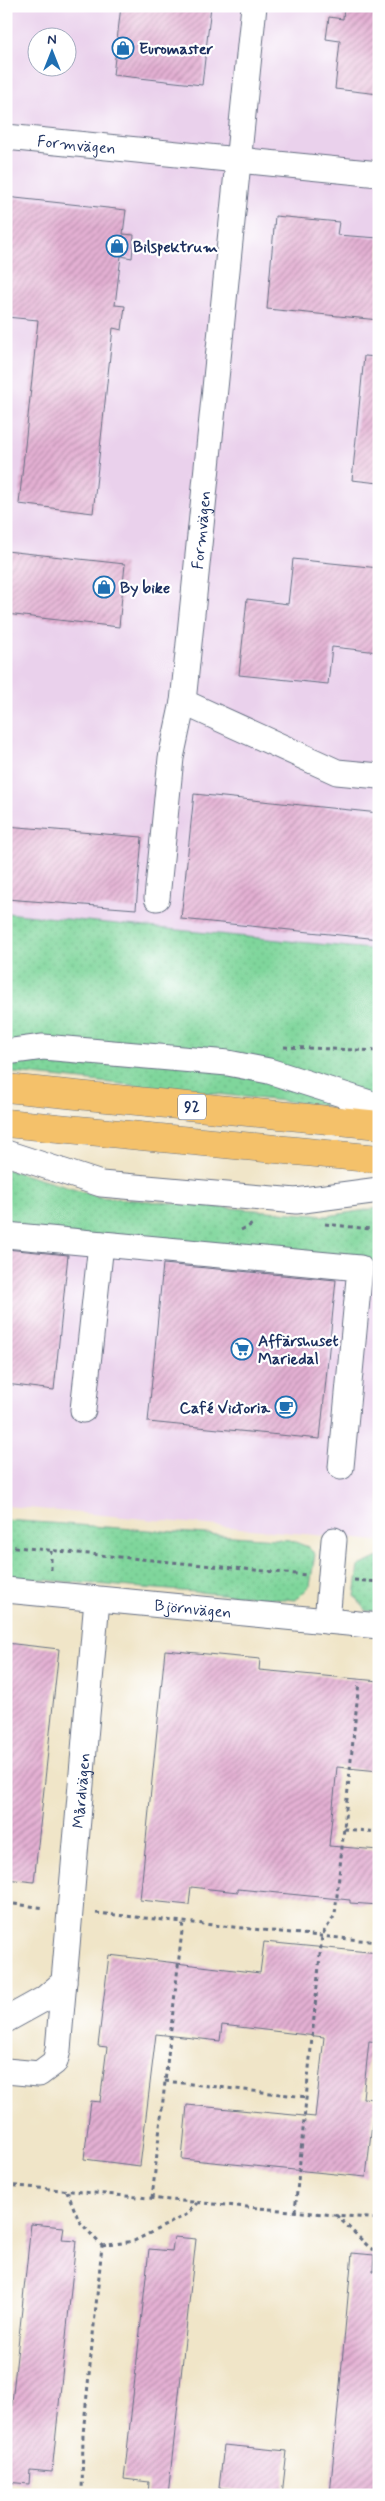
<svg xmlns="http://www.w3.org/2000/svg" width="385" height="2501" font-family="Mynerve,sans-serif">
	<defs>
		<pattern id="grass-dots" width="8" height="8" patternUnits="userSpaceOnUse" patternTransform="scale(1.25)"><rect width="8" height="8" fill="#7fd69b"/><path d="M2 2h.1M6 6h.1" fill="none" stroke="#6db888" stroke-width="1.8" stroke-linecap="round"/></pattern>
		<pattern id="building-hatch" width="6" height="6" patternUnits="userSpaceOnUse" patternTransform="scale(1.25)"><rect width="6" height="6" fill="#e4b0d3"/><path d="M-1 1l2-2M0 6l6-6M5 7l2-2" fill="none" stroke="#b890ae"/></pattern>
	</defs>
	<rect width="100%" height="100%" fill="#fff"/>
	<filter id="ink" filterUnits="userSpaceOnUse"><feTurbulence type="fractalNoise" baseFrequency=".02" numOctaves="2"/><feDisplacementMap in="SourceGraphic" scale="10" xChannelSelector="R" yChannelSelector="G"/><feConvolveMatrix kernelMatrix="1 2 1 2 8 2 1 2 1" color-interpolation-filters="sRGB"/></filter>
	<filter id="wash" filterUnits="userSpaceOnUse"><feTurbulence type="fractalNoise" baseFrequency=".0096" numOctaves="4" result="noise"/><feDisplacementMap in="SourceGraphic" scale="20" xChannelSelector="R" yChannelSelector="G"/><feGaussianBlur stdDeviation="1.12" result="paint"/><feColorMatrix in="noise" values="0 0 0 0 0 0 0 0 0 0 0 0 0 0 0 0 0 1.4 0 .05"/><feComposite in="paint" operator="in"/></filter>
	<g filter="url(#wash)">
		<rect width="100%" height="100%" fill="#f0e5c8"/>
		<!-- built -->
		<g fill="#ead1ec" fill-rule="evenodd">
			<path d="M6,6H379V950L6,913ZM38,38H68V68H38Z"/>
			<polygon points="6,1231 379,1267 379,1541 6,1506"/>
		</g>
		<!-- grass -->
		<g fill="url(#grass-dots)" stroke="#4d827c">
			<polygon points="6,913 379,950 379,1111 6,1072"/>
			<polygon points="6,1169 100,1197 327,1216 379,1208 379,1267 6,1231"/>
			<polygon points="6,1520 290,1540 308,1547 315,1554 310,1586 296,1600 6,1577"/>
			<polygon points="379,1557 379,1611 367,1611 355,1596 359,1566"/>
		</g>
		<g id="blocks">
			<!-- building -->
			<g fill="url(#building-hatch)">
				<polygon points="121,6 211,6 202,85 113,75"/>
				<polygon points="344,6 379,6 379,94 335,89 340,41 326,39 329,17 343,19"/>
				<polygon points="6,197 126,210 123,234 134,235 132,258 121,256 115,305 125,306 122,330 113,328 93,513 19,504 38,320 6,317"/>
				<polygon points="275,216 339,222 337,235 379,238 379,320 267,309"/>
				<polygon points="364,356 379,357 379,483 352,480"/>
				<polygon points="6,551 125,564 119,627 6,614"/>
				<polygon points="293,559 379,568 379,652 332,647 328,684 239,675 247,599 288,604"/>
				<polygon points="194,794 379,813 379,939 181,919"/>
				<polygon points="6,826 142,837 136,909 6,899"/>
				<polygon points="6,1249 68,1255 54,1390 6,1384"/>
				<polygon points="163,1264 336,1280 320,1439 148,1422"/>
				<polygon points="6,1643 59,1649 34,1882 6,1879"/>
				<polygon points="165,1650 260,1659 259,1670 379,1681 379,1771 337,1767 329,1846 379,1850 379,1905 350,1903 350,1900 238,1889 238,1892 191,1887 189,1905 140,1900"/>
				<polygon points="264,1942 379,1953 379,2042 369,2041 363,2098 375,2099 366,2177 182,2159 187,2105 315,2117 324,2037 222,2025 220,2041 156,2034 140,2166 84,2159 91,2101 100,2102 107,2047 98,2046 109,1955 260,1973"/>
				<polygon points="31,2224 64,2227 62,2240 76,2241 52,2472 30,2470 29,2484 6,2482 6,2459"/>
				<polygon points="174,2237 196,2239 168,2495 148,2495 149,2482 124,2479 149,2249 172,2251"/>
				<polygon points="352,2253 374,2255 373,2271 379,2272 379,2462 376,2495 330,2495"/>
				<polygon points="224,2445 287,2451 282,2495 219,2488"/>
			</g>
		</g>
	</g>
	<g filter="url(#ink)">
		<use href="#blocks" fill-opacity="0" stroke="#666f83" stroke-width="1"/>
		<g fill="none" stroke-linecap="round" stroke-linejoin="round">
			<!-- minor casing -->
			<g stroke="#666f83" stroke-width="27">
				<g id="minor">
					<path id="s1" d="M6,137L379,174"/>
					<polyline points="183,702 337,772 379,776"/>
					<path id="s2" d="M157,898L171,758L183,702L254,6"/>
					<polyline points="6,1052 43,1047 228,1063 269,1071 379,1106"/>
					<polyline points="6,1153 101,1184 296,1201 379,1190"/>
					<polyline points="6,1235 360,1268 341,1467"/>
					<polyline points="83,1410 101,1244"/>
					<path id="s3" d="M6,1590L379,1626"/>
					<polyline points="327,1621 334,1540"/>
					<polyline points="6,2020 44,1999 64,1982"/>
					<path id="s4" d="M6,2071L39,2074L55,2062L58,2050L97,1600"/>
				</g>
			</g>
			<!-- highway casing -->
			<g stroke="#666f83" stroke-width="29">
				<g id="highway">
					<polyline points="6,1088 379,1125"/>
					<polyline points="6,1123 379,1159"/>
				</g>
			</g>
			<!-- path -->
			<g stroke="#666f83" stroke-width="3" stroke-dasharray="4 4" stroke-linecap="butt">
				<polyline points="284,1047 379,1051"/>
				<polyline points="325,1224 379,1230"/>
				<polyline points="241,1230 255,1223"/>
				<polyline points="6,1546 306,1575"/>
				<polyline points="51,1570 51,1551"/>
				<polyline points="354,1580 379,1582"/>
				<polyline points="344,1829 379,1832"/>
				<polyline points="6,1903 45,1908"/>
				<polyline points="96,1913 379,1942"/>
				<polyline points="165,2081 306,2097"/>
				<polyline points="6,2185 379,2219"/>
				<polyline points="67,2191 79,2221 102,2246 83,2434 82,2495"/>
				<polyline points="152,2198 183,1922"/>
				<polyline points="295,2212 322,1935 335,1915 359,1682"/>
				<polyline points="336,2215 370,2248 379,2252"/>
				<polyline points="102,2246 134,2241 186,2215 197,2203"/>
				<polyline points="6,2494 12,2495"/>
			</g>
			<!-- minor -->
			<use href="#minor" stroke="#fff" stroke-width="25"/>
			<!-- highway -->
			<use href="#highway" stroke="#f4c16a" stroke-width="28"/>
		</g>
	</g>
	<!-- icons -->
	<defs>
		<g id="shop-ring" transform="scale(1.125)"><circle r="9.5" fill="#fff" stroke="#1f6fb2" stroke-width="1.5"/><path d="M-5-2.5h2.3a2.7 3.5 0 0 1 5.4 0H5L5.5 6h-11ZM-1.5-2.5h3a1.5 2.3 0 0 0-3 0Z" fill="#1f6fb2"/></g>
		<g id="supermarket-ring" transform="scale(1.125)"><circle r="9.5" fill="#fff" stroke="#1f6fb2" stroke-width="1.5"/><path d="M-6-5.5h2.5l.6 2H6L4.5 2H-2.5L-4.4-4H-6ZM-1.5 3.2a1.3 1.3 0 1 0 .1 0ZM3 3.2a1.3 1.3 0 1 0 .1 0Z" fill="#1f6fb2"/></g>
		<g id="cafe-ring" transform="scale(1.125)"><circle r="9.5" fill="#fff" stroke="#1f6fb2" stroke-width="1.5"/><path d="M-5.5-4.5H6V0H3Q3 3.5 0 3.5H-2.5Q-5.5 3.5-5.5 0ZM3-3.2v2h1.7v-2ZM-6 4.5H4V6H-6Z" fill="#1f6fb2"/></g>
	</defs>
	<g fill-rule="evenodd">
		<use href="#shop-ring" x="123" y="48"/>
		<use href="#shop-ring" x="117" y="246"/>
		<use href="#shop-ring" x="104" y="587"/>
		<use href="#supermarket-ring" x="242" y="1349"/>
		<use href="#cafe-ring" x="286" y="1407"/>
	</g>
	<g text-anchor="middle" stroke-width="4.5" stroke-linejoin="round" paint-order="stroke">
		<!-- shield labels -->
		<rect fill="#fff" stroke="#5f6d8e" stroke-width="1" x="178" y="1094.5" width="28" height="25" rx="4"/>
		<g font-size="15" font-weight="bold" fill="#1b2f5e">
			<text x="192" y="1112">92</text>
		</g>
		<!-- poi labels -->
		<g font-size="16" font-weight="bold" fill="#1b2f5e" stroke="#fff" text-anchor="start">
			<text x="139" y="54">Euromaster</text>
			<text x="133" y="252">Bilspektrum</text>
			<text x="120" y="593">By bike</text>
			<text x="258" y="1346">Affärshuset<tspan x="258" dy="18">Mariedal</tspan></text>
			<text x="270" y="1413" text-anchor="end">Café Victoria</text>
		</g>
		<!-- street labels -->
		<g font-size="16" fill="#1b2f5e" stroke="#fff">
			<text dy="6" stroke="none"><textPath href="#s1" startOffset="71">Formvägen</textPath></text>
			<text dy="6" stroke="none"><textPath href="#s2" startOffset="371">Formvägen</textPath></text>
			<text dy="6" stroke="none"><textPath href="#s3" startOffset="188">Björnvägen</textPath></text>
			<text dy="6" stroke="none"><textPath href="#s4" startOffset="326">Mårdvägen</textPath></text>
		</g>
	</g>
	<!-- margin -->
	<rect width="385" height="2501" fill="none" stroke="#fff" stroke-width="25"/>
	<!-- north arrow -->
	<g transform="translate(52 52)"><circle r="24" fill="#ffffff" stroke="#a4acbf"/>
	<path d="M0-4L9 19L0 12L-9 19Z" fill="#1f6fb2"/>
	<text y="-8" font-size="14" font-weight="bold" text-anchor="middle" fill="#1b2f5e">N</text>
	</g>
</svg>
